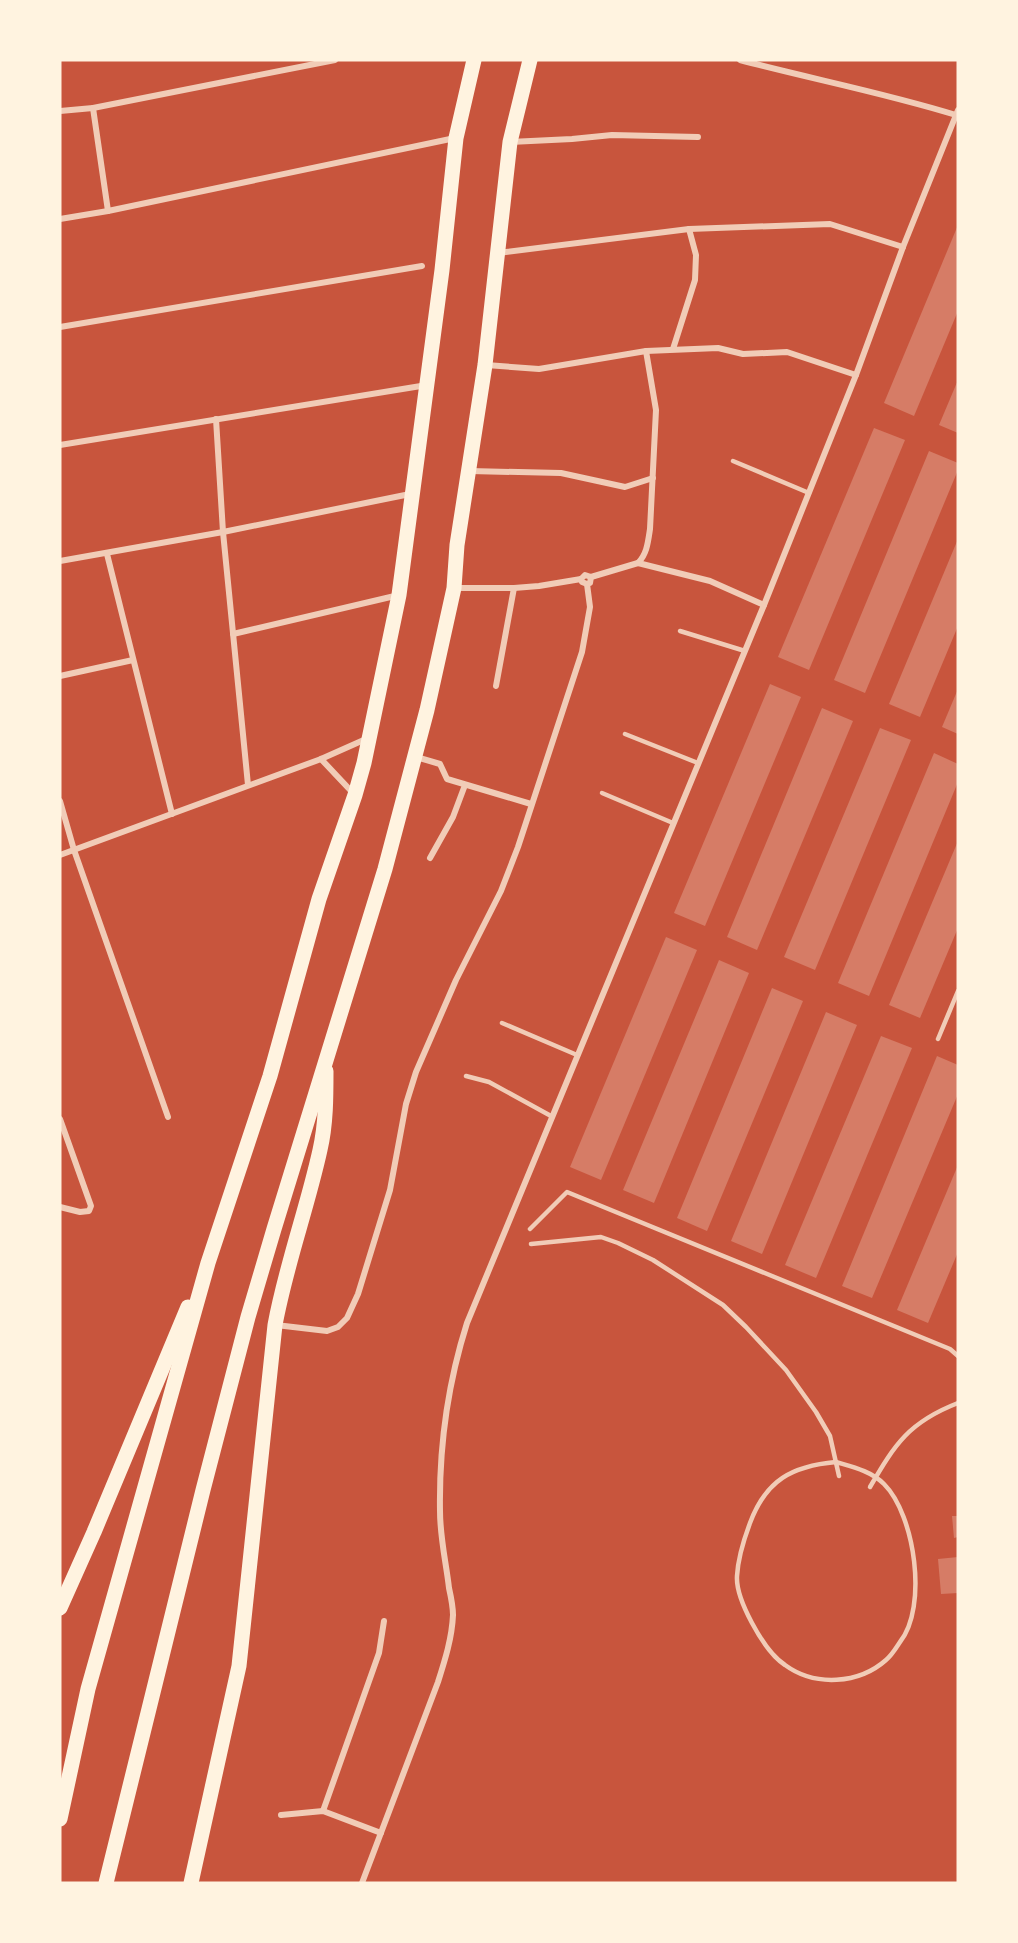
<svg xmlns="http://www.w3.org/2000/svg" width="1018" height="1943" font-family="Arial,sans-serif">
	<rect width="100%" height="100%" fill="#c8553d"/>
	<!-- building -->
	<g fill="#d67c66">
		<polygon points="958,225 958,311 914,416 884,403"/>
		<polygon points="958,380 958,433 939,425"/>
		<polygon points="874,428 905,440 809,670 778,657"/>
		<polygon points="929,451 958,463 958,470 865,693 834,680"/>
		<polygon points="958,539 958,626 920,717 889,704"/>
		<polygon points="770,684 801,697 705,926 674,913"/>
		<polygon points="958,689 958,734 942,727"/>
		<polygon points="822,708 853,721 757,950 727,937"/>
		<polygon points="880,728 911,740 815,970 784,957"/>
		<polygon points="934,753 958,764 958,782 869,996 838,983"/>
		<polygon points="958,841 958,928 920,1018 889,1005"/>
		<polygon points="666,937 697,950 601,1180 570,1167"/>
		<polygon points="719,960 749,973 654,1203 623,1190"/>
		<polygon points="772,988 803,1001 707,1231 677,1218"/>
		<polygon points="826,1012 857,1025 762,1254 731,1241"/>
		<polygon points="881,1036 912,1048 816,1278 785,1265"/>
		<polygon points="937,1056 958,1065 958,1094 872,1298 842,1286"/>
		<polygon points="958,1165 958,1252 928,1323 897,1310"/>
		<polygon points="952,1516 958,1516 958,1537 954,1538"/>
		<polygon points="958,1557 958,1593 941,1594 938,1559"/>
	</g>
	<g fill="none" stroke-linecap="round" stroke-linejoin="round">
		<!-- service -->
		<g stroke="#f1ccb7" stroke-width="4.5">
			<polyline points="733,461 809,493"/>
			<polyline points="680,631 745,651"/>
			<polyline points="625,734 698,763"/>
			<polyline points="602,793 673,823"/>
			<polyline points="502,1023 577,1055"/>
			<polyline points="938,1039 958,991"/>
			<polyline points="466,1076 489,1082 551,1116"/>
			<polyline points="530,1229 567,1192 950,1349 958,1356"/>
			<polyline points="531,1244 601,1237 618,1243 653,1260 723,1305 746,1327 786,1370 816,1412 830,1436 839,1476"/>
			<path d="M836,1462C853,1467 871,1471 884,1484C915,1515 928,1607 900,1642C896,1648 892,1655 886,1660C859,1684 815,1687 785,1665C771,1656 760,1638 752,1623C745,1610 736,1591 737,1576C738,1558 744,1539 750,1523C766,1480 792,1466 836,1462Z"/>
			<path d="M870,1487C895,1444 909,1422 958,1403"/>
		</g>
		<!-- minor -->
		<g stroke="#f1ccb7" stroke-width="6">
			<path d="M740,60C812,79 885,93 956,115"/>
			<polyline points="93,108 108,211"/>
			<polyline points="60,111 93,108 335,60"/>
			<polyline points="510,142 572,139 612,135 698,137"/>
			<polyline points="60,219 108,211 455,138"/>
			<polyline points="498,253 689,229 830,224 903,247"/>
			<polyline points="60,327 422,266"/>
			<polyline points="673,349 695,280 696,255 689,229"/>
			<polyline points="486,365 539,369 646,351 718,348 743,354 787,352 856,375"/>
			<polyline points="216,419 223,532 248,785"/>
			<polyline points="60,445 427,385"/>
			<polyline points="470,471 561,473 625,487 653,478"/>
			<polyline points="107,554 172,814"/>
			<polyline points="60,561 223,532 410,494"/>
			<polyline points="638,563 710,581 764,605"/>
			<path d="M591,577L590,583L587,584L582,582L581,579L585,575L591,577L638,563C647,554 648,542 650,529L656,410L646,351"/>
			<polyline points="454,588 514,588 539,586 581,579"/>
			<polyline points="233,634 399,595"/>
			<polyline points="60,676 133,660"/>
			<polyline points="496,686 514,588"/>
			<polyline points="416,757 440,764 447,779 531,804"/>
			<polyline points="321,759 353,793"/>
			<polyline points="60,801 74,850 168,1117"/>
			<polyline points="60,855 321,759 366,739"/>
			<polyline points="430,858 453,817 465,785"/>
			<polyline points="60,1119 91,1206 89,1211 80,1212 60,1207"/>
			<polyline points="276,1325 327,1331 338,1327 347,1318 358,1294 390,1190 406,1104 416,1072 456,980 501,891 518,847 582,652 590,607 587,584"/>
			<polyline points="323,1811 379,1653 384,1621"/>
			<polyline points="281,1815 323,1811 381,1833"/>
			<path d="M362,1883L438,1682C445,1660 452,1638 453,1615C453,1606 451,1597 449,1588C446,1562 440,1538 440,1511C439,1449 448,1383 467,1323L764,605L856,375L903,247L958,110"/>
		</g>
		<!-- primary -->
		<g stroke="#fff3e0" stroke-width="15">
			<polyline points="60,1608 94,1532 188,1307"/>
			<polyline points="60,1819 88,1689 208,1263 270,1076 319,899 355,795 364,763 399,595 442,270 456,138 474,60"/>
			<polyline points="106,1883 203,1490 248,1317 274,1229 385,869 427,710 454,588 457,545 485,365 510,142 530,60"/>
			<path d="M191,1883L239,1666L275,1325C286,1265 307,1209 320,1150C326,1124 326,1097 326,1071"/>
		</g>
	</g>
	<!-- border -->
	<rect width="1018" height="1943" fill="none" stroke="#fff3e0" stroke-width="123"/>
</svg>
